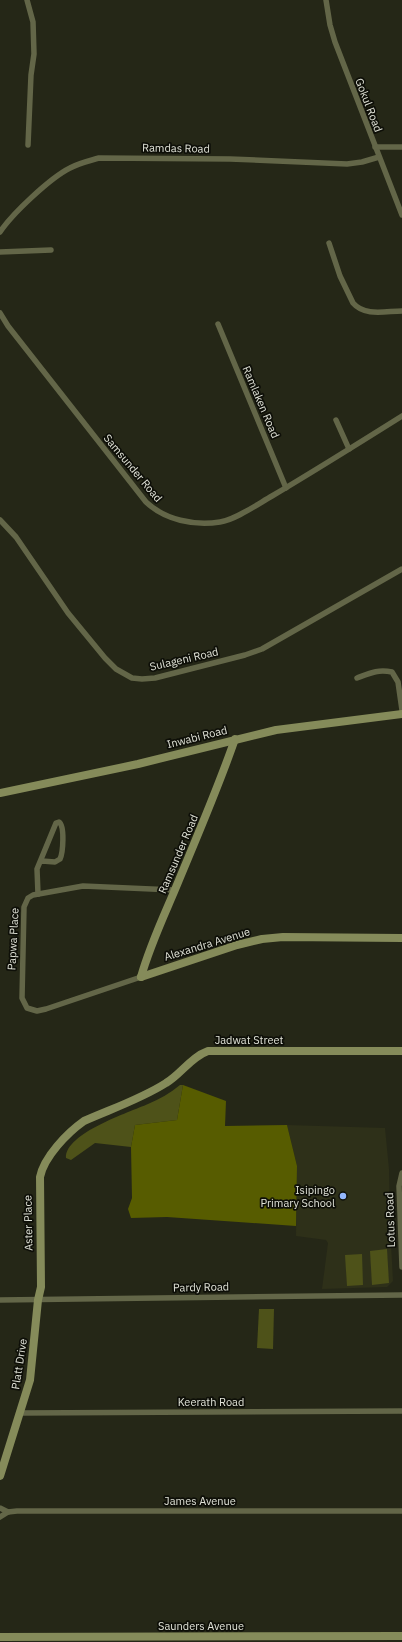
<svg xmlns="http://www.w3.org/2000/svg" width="402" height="1642" font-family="'IBM Plex Sans',sans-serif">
	<rect width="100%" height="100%" fill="#252717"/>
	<!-- built -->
	<polygon fill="#2e3019" points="287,1125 385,1128 389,1169 390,1224 393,1281 387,1287 322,1289 328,1243 326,1240 296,1236 297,1166"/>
	<!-- green -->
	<g fill="#4e5219">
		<path d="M180,1085H183L177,1120L135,1125L131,1147L95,1143L71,1160L66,1158C65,1133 130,1112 148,1104C160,1099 170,1093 180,1085Z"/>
		<polygon points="387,1249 389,1283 372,1285 370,1251"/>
		<polygon points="362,1254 363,1285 347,1286 345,1255"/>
		<polygon points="259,1309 274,1309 273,1349 257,1348"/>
	</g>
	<!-- forest -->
	<polygon fill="#575c00" points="183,1085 226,1101 225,1126 287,1125 297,1166 296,1226 167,1217 131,1218 128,1209 132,1198 131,1147 135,1125 177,1120"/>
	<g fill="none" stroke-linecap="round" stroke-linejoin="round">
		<!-- street -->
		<g stroke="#636648" stroke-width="5.5">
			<polyline points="27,0 33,22 34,54 31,75 28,145"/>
			<polyline points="326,0 330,25 335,42 402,215"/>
			<polyline points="375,147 402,147"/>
			<path d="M0,232C12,214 50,178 70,168C79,163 89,161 99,158L230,159L347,164L362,162L379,157"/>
			<path d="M329,243L340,276L353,303C365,317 386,311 402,311"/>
			<polyline points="0,252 51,250"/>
			<path d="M0,313L8,326L146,502C165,520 194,526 220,522C235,520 258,504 272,496C316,470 359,443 402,416"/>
			<polyline points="218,324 286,488"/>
			<polyline points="336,420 349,449"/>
			<polyline points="0,520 16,537 68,613 105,658 116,669 132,678 142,679 155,678 245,655 262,649 402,569"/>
			<path d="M357,678C370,673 378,669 392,672L398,682L402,710"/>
			<path d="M38,894L37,869L56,823L59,822C65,826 63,853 60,859L55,862L42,861"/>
			<polyline points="141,977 46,1009 37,1011 27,1008 22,998 24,907 28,898 33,895 83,886 174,890"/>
			<polyline points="402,1173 399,1186 402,1267"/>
			<polyline points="0,1300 402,1295"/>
			<polyline points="20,1413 402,1411"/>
			<polyline points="0,1508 8,1512"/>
			<polyline points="0,1517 8,1512 17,1511 402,1511"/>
		</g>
		<!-- secondary -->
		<g stroke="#858b5a" stroke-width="8">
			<polyline points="0,793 138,764 276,730 402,714"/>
			<polyline points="141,977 237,945 262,939 283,937 402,938"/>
			<path d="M141,977C149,948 162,920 174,892C195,841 217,791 235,739"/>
			<path d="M0,1476L30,1380L38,1300L41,1287L40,1177C44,1157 67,1133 84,1121C111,1109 141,1099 166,1083C181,1074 191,1057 208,1051H402"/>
			<polyline points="0,1637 402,1636"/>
		</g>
	</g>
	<!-- markers -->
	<circle fill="#93b7fd" stroke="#0e0f08" stroke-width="1.5" cx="343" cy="1196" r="4"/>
	<g text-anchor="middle" stroke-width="3.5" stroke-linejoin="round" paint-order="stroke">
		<!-- street labels -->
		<g font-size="11" fill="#e1e3d8" stroke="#0e0f08">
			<text transform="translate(369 105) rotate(69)" y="4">Gokul Road</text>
			<text transform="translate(176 148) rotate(1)" y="4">Ramdas Road</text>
			<text transform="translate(261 402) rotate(67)" y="4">Ramlaken Road</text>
			<text transform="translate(133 468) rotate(50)" y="4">Samsunder Road</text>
			<text transform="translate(184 659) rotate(-13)" y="4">Sulageni Road</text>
			<text transform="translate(197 737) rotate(-14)" y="4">Inwabi Road</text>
			<text transform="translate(178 854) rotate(-67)" y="4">Ramsunder Road</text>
			<text transform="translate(13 939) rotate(-87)" y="4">Papwa Place</text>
			<text transform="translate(207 944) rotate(-17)" y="4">Alexandra Avenue</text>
			<text x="249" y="1044">Jadwat Street</text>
			<text transform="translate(390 1220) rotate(-92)" y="4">Lotus Road</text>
			<text transform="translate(28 1223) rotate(-91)" y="4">Aster Place</text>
			<text transform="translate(201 1287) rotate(-1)" y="4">Pardy Road</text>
			<text transform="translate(19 1364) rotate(-81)" y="4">Platt Drive</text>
			<text x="211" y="1406">Keerath Road</text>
			<text x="200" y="1505">James Avenue</text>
			<text x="201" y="1630">Saunders Avenue</text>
		</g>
		<!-- poi labels -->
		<g font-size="11" fill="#e1e3d8" stroke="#0e0f08" text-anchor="end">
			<text x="335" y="1194">Isipingo<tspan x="335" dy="13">Primary School</tspan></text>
		</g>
	</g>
</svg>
